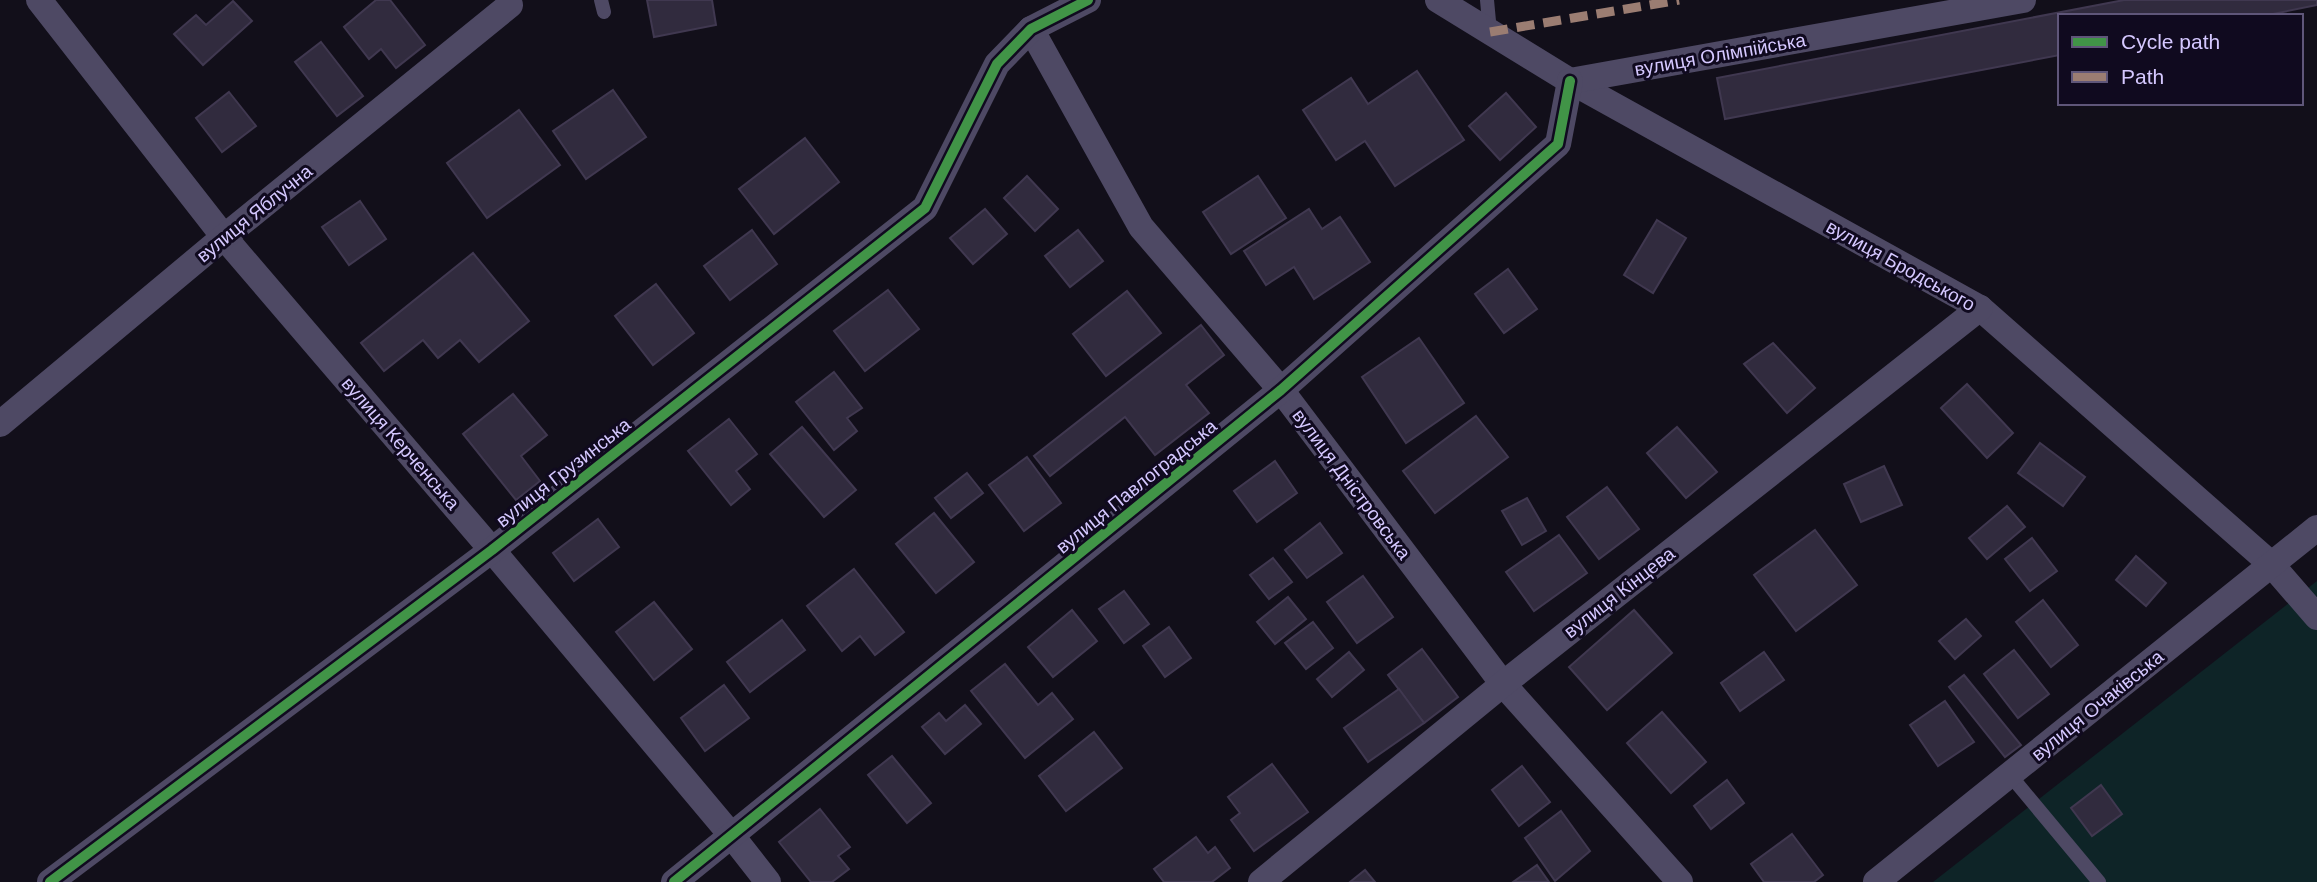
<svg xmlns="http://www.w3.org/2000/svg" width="2317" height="882" font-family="Arial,sans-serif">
	<rect width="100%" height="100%" fill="#120f1a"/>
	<!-- green -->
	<polygon fill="#0e2427" points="2317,581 2317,882 1933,882"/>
	<!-- building -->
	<g fill="#312b3e" stroke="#403850" stroke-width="2">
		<polygon points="376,0 390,0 425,45 396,68 381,49 369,59 344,27"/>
		<polygon points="647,0 712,0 716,25 654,37"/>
		<polygon points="2124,0 2317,0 2317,5 2263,16 2060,16 2060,55 1725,119 1717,78"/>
		<polygon points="233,1 252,21 203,65 174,34 196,15 206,25"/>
		<polygon points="321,42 363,96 337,116 295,62"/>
		<polygon points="1417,71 1464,140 1395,186 1365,141 1336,160 1303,110 1351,78 1368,104"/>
		<polygon points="613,90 646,137 586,179 553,131"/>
		<polygon points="229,92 256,126 222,152 196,118"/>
		<polygon points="1506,93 1536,127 1500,160 1469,126"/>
		<polygon points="519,110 560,165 487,218 447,163"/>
		<polygon points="805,138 839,182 774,234 739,189"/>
		<polygon points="1027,176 1058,209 1035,231 1004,198"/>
		<polygon points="1258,176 1286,218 1231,254 1203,212"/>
		<polygon points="360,201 386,239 349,265 322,227"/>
		<polygon points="985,209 1007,234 973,264 950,238"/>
		<polygon points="1309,209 1322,229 1340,217 1370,262 1314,299 1294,267 1266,285 1244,251"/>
		<polygon points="1657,220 1686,238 1653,293 1624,275"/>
		<polygon points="752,230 777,264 730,300 704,266"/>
		<polygon points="1078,230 1103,261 1070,287 1045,256"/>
		<polygon points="473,253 529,321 479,362 460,340 438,358 423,340 384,371 361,343"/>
		<polygon points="1508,269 1537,309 1504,333 1475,294"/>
		<polygon points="656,284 694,333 653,365 615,316"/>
		<polygon points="888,290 919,329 865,371 834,331"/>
		<polygon points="1127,291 1161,333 1106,376 1073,334"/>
		<polygon points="1201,325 1224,355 1186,385 1209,413 1155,455 1125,417 1050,476 1034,456"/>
		<polygon points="1419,338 1464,403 1406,443 1362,377"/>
		<polygon points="1773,343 1815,388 1787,413 1744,364"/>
		<polygon points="834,372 862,408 847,418 857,431 834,450 796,402"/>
		<polygon points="1967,384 2013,433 1987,458 1941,408"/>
		<polygon points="513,394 547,435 521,456 540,481 516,500 463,434"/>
		<polygon points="1476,416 1508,457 1435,513 1403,471"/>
		<polygon points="729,419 757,454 736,471 750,489 731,505 688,451"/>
		<polygon points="802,427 856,490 824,517 770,454"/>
		<polygon points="1677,427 1717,472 1686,498 1647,453"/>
		<polygon points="2040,443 2085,477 2063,506 2018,473"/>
		<polygon points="1027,457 1061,503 1024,531 989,485"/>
		<polygon points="1275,461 1297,493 1257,522 1234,491"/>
		<polygon points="1884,466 1902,505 1861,522 1844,484"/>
		<polygon points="967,473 983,493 951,518 935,498"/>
		<polygon points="1607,487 1639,529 1599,559 1567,517"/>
		<polygon points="1527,498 1546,531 1522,545 1502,511"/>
		<polygon points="2007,506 2025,527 1987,559 1969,538"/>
		<polygon points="934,513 974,562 936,593 896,544"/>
		<polygon points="598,519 619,547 574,581 553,553"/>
		<polygon points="1320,523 1342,553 1307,578 1285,550"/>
		<polygon points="1815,530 1857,585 1796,631 1754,575"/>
		<polygon points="1559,535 1587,573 1534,611 1506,572"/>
		<polygon points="2032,538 2057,571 2030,591 2005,559"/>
		<polygon points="2136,556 2166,583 2146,606 2116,580"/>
		<polygon points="1273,558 1292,582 1269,599 1250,575"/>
		<polygon points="854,569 904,632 875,655 860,636 842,651 807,606"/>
		<polygon points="1363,576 1393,617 1357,643 1327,602"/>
		<polygon points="1124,591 1149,624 1124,643 1099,609"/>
		<polygon points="1288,597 1306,619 1275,644 1257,622"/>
		<polygon points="2043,600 2078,645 2051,667 2016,622"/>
		<polygon points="654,602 692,649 654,680 616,632"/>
		<polygon points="1072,610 1097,641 1053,677 1028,647"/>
		<polygon points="1634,610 1672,653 1607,710 1569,667"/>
		<polygon points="1966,619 1981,636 1955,659 1939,641"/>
		<polygon points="782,620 805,650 750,692 727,662"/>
		<polygon points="1313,622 1333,648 1306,669 1285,643"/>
		<polygon points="1169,627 1191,658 1165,677 1143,646"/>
		<polygon points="1422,649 1458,697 1424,723 1388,675"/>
		<polygon points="2014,650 2049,694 2018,718 1984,674"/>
		<polygon points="1349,652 1364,670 1332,697 1317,679"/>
		<polygon points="1764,652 1784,680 1740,711 1721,683"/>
		<polygon points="1005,664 1038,705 1052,693 1073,719 1025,758 971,691"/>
		<polygon points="1964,675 2021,745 2005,757 1949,687"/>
		<polygon points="724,685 749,718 705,751 681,718"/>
		<polygon points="1399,689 1424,723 1368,762 1344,728"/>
		<polygon points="1945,701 1974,742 1938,766 1910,725"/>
		<polygon points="965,705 981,724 945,754 922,727 939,713 946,721"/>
		<polygon points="1662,712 1706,762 1671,793 1627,743"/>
		<polygon points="1094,732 1122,768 1066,811 1039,776"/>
		<polygon points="892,756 931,803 907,823 868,775"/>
		<polygon points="1272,764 1308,812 1254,851 1231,820 1240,813 1228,797"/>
		<polygon points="1522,766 1550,802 1519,826 1492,790"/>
		<polygon points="1727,780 1744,803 1711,829 1694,806"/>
		<polygon points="2101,785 2122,814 2092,836 2071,808"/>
		<polygon points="820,809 850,847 838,856 849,869 832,882 811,882 779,842"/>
		<polygon points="1561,811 1590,851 1555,881 1525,838"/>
		<polygon points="1792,834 1823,875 1814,882 1764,882 1751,864"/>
		<polygon points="1196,837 1208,853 1215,847 1230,868 1212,882 1164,882 1154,869"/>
		<polygon points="1537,865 1549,882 1513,882"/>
		<polygon points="1365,870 1375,882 1350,882"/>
	</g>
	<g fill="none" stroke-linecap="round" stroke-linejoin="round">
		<!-- service -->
		<g stroke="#4e4964" stroke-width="14">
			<polyline points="601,0 604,12"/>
			<polyline points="1487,0 1490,32"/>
			<polyline points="2010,775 2099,882"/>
		</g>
		<!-- minor -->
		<g stroke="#4e4964" stroke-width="26">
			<polyline points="39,0 224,237 492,550 732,836 768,882"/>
			<polyline points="1438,0 1570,81 1980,308 2271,564 2317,617"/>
			<polyline points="1031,29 1141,227 1281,390 1503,684 1680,882"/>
			<polyline points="1570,81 2023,0"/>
			<polyline points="0,424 224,237 510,5"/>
			<polyline points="50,882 492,550 925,208 997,64 1031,29 1088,0"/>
			<polyline points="674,882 1281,390 1558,144 1570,81"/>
			<polyline points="1261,882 1503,684 1980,308"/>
			<polyline points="1876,882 2317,528"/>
		</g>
		<!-- quiet -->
		<polyline stroke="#9b7d72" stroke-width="9" stroke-dasharray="18 9" stroke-linecap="butt" points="1490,32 1679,0"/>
		<!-- cycleway casing -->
		<g stroke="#100a1f" stroke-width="15">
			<g id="cycleway">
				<polyline points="50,882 492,550 925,208 997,64 1031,29 1088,0"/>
				<polyline points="674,882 1281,390 1558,144 1570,81"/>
			</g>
		</g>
		<!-- cycleway -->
		<use href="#cycleway" stroke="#419447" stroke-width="10"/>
	</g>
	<g text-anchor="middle" stroke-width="6" stroke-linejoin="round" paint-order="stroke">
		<!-- street labels -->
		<g font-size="19" fill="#d5c8ff" stroke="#100a1f">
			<text transform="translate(1720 54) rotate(-10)" y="7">вулиця Олімпійська</text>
			<text transform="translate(254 213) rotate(-39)" y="7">вулиця Яблучна</text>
			<text transform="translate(1901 265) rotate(29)" y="7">вулиця Бродського</text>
			<text transform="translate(401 443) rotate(49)" y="7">вулиця Керченська</text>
			<text transform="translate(563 472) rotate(-38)" y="7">вулиця Грузинська</text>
			<text transform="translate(1352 484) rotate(53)" y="7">вулиця Дністровська</text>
			<text transform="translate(1136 486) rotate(-39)" y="7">вулиця Павлоградська</text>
			<text transform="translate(1619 592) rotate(-38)" y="7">вулиця Кінцева</text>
			<text transform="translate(2097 705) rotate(-39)" y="7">вулиця Очаківська</text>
		</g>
	</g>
	<!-- legend -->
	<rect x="2058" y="14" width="245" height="91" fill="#100a1f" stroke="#5f5679" stroke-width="2"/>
	<rect x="2072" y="37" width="35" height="10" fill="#419447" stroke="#5f5679" stroke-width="2"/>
	<text x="2121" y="49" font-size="21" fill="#d5c8ff">Cycle path</text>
	<rect x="2072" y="72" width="35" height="10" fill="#9b7d72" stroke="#5f5679" stroke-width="2"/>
	<text x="2121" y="84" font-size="21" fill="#d5c8ff">Path</text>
</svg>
